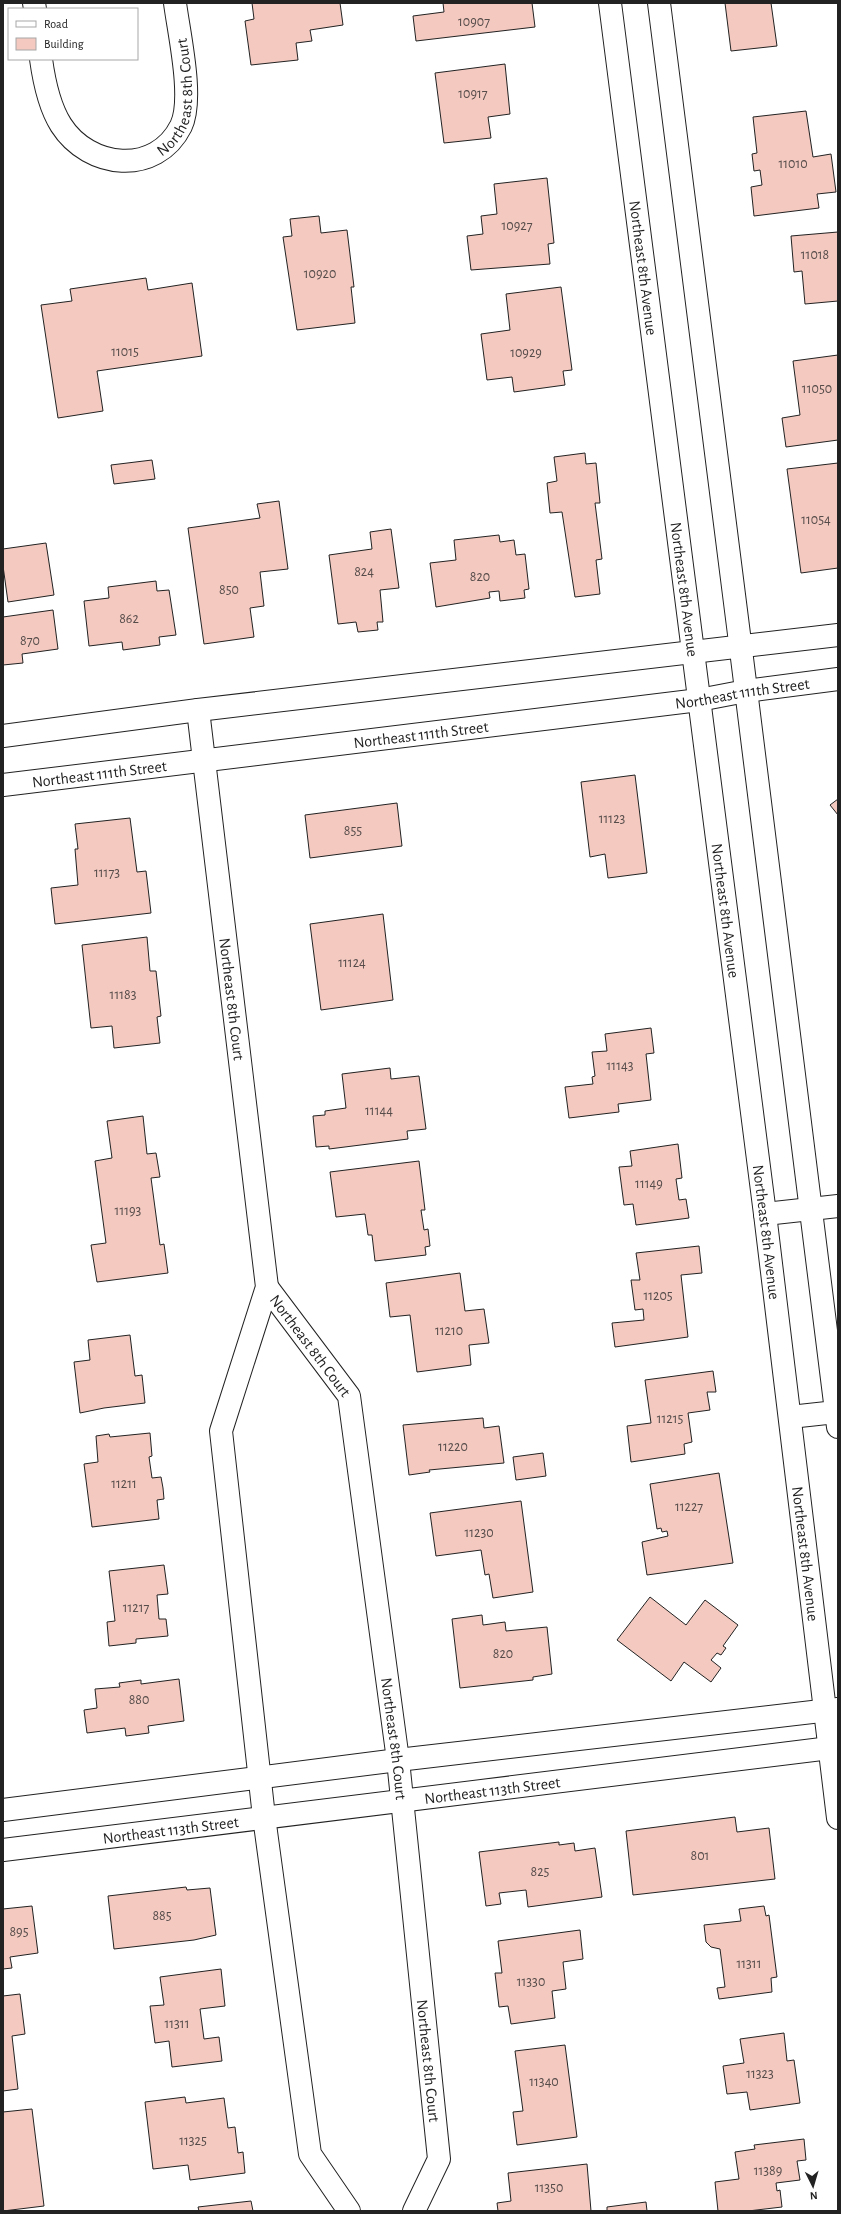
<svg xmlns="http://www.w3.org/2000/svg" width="841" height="2214" font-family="'Alegreya Sans',sans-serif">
	<rect width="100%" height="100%" fill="#fff"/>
	<!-- building -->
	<g fill="#f3c9c0" stroke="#222">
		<polygon points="252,3 340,3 343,25 310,30 312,41 296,43 298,60 251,65 245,21 254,19"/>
		<polygon points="443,3 532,3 535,27 416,41 413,16 444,12"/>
		<polygon points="725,3 771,3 777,46 731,51"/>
		<polygon points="505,64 510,114 488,117 491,138 444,143 435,73"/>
		<polygon points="806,111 813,157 831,154 836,192 817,194 819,208 754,216 751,187 762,185 760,170 754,171 752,154 757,153 753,117"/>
		<polygon points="547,178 554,243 548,244 550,264 471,270 467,236 483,234 481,216 497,214 494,184"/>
		<polygon points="319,216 321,233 347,230 354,287 351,287 355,323 297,330 283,237 292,236 290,219"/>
		<polygon points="838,232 838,301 805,304 802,271 794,272 791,236"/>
		<polygon points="146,278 148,290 192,283 202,356 97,371 103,411 58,418 41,305 72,301 70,289"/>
		<polygon points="561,287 572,370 563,371 565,385 514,392 512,377 487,380 481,334 510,330 506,294"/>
		<polygon points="838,355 838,440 786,447 782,418 800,415 793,361"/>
		<polygon points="585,453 586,464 596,463 600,503 595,503 602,559 596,560 600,594 575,597 562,512 550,513 547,483 557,481 554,457"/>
		<polygon points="152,460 155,479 114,484 111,465"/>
		<polygon points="838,463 838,568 801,573 787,469"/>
		<polygon points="279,501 288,569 260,572 264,606 250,608 254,637 204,644 188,528 260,518 257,504"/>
		<polygon points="391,529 399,588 380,590 383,622 377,622 378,630 358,632 356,622 338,624 329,555 372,549 370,532"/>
		<polygon points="499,535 500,542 514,540 516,555 525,554 529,589 524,590 525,598 500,601 499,591 489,592 490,598 436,607 430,563 456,560 454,540"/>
		<polygon points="46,543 54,595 8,602 3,566 3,549"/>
		<polygon points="156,581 157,591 169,590 176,635 159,637 160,645 123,650 122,642 89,646 84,601 109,598 108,587"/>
		<polygon points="53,610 58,649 22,654 23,663 3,665 3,617"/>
		<polygon points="635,775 647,873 608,878 605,854 590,857 581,782"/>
		<polygon points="838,799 838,815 830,805"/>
		<polygon points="397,803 402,846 310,858 305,815"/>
		<polygon points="130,818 137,872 146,871 151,913 55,924 51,888 78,885 75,849 78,849 75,824"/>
		<polygon points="383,914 393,1000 321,1010 310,924"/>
		<polygon points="147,937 150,971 156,971 161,1016 157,1017 160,1043 114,1048 112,1026 91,1028 82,945"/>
		<polygon points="651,1028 654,1053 646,1054 651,1100 618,1104 619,1112 569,1118 565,1087 593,1084 592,1077 595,1076 592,1052 607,1051 605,1034"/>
		<polygon points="390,1068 391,1079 419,1076 426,1129 407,1131 408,1139 329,1149 329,1146 316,1147 313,1116 325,1115 325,1111 346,1108 342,1074"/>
		<polygon points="143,1116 147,1154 156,1153 160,1177 151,1178 160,1245 164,1244 168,1273 97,1282 91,1245 106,1243 95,1161 112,1158 107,1121"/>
		<polygon points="678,1144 682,1178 676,1179 679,1200 686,1199 689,1218 636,1225 633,1204 624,1205 619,1167 632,1166 630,1151"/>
		<polygon points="419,1161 425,1210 421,1210 424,1230 428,1229 430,1246 425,1247 426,1255 375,1261 372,1235 368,1235 365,1214 336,1217 330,1172"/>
		<polygon points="699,1246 702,1273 681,1275 688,1337 615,1347 612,1323 644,1320 643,1309 635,1310 631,1280 640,1280 636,1253"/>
		<polygon points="460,1273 465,1311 484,1309 489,1343 469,1345 471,1365 417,1372 410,1315 390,1317 386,1283"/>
		<polygon points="130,1335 135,1376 142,1375 145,1403 104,1408 80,1413 74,1362 90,1360 88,1340"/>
		<polygon points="713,1371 716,1392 707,1392 710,1410 688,1413 692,1442 684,1444 685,1454 631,1462 627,1426 651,1423 645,1380"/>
		<polygon points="483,1418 484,1428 499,1426 504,1463 429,1470 430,1472 409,1475 403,1425"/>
		<polygon points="150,1433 152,1456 149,1457 152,1478 161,1477 163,1488 164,1499 157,1500 159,1519 92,1527 84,1464 98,1462 96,1436 109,1434 110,1437"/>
		<polygon points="543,1453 546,1476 516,1480 513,1457"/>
		<polygon points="719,1473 733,1563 647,1575 642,1542 668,1536 667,1531 662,1532 661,1528 657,1529 650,1484"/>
		<polygon points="521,1501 533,1592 493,1598 489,1574 485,1575 481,1550 436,1556 430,1513"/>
		<polygon points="164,1565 168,1594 157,1595 159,1619 166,1619 168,1636 136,1639 136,1643 109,1646 107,1622 115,1621 109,1571"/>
		<polygon points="650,1597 686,1625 705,1600 738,1625 723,1646 726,1648 721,1655 717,1653 711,1660 721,1668 711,1682 684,1662 671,1681 617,1640"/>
		<polygon points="482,1615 483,1625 505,1622 506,1631 547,1627 552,1674 533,1677 533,1680 460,1688 452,1619"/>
		<polygon points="179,1679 184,1721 148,1726 149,1733 126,1736 125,1728 87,1733 84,1710 97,1708 95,1689 120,1687 119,1683 141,1680 141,1684"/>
		<polygon points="735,1817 737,1832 769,1828 775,1879 633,1895 626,1831"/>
		<polygon points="559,1842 559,1845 574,1843 575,1851 595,1848 602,1897 528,1907 526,1890 499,1893 501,1904 486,1906 479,1852"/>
		<polygon points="186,1887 187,1890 210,1888 216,1935 194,1940 114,1949 108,1896"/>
		<polygon points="32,1906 38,1953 10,1957 12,1968 3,1969 3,1909"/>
		<polygon points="764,1906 766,1916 769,1915 777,1977 771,1978 772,1992 719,1999 717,1988 725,1987 720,1949 711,1947 706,1942 704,1925 741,1921 739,1909"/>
		<polygon points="580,1930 583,1959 563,1962 566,1989 552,1991 555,2018 511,2024 508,2006 499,2007 495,1973 502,1973 498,1941"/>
		<polygon points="221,1969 225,2006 200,2009 204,2039 219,2037 222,2061 172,2067 169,2041 155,2043 150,2006 164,2005 160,1977"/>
		<polygon points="20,1994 25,2034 12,2036 18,2089 3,2091 3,1996"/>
		<polygon points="784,2033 787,2061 794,2060 800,2103 750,2110 747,2092 727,2094 723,2066 744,2063 740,2039"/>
		<polygon points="565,2045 577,2137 517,2145 513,2112 523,2111 515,2051"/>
		<polygon points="185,2097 186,2103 224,2098 228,2128 235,2127 238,2153 243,2152 245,2173 190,2180 188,2165 153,2169 145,2102"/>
		<polygon points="32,2109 44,2206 3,2211 3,2112"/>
		<polygon points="804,2139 806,2160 797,2161 800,2180 776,2183 777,2191 780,2190 782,2207 748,2211 718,2211 715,2182 739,2179 735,2152 755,2149 754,2145"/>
		<polygon points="587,2164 591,2211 498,2211 497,2203 511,2201 508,2173"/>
		<polygon points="251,2201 253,2211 199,2211 198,2207"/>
		<polygon points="646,2202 647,2211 607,2211 607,2207"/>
	</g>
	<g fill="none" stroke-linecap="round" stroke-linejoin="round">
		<!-- minor casing -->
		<g stroke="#222" stroke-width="24">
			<g id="minor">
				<polyline points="34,3 35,9"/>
				<path id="s1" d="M610,3L765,1214L838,1818"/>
				<path d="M659,3C723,477 775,953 838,1427"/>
				<path id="s2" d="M41,59C44,81 49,106 61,125C89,169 156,176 181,126C194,99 179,34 175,3"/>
				<path id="s3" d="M198,710L267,1287L221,1431L264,1817L310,2154L349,2211"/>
				<polyline points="3,736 198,710 838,635"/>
				<path id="s4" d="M3,785L699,700L746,691L838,679"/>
				<polyline points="765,1214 838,1206"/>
				<path id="s5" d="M267,1287L349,1396L398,1760L439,2159L414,2211"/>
				<polyline points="790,1417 836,1412"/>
				<polyline points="3,1810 398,1760 838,1709"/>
				<path id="s6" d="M3,1850L838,1747"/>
			</g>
		</g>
		<!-- minor -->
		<use href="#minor" stroke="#fff" stroke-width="22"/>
	</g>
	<g text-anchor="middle" stroke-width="3" stroke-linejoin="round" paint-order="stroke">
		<!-- number labels -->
		<g font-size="14" fill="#564c4a">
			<text x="474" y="26">10907</text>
			<text x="473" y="98">10917</text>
			<text x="793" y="168">11010</text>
			<text x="517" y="230">10927</text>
			<text x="815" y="259">11018</text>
			<text x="320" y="278">10920</text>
			<text x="125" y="356">11015</text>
			<text x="526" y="357">10929</text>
			<text x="817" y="393">11050</text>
			<text x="816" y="524">11054</text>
			<text x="364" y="576">824</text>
			<text x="480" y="581">820</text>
			<text x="229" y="594">850</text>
			<text x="129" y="623">862</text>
			<text x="30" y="645">870</text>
			<text x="612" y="823">11123</text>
			<text x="353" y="835">855</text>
			<text x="107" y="877">11173</text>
			<text x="352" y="967">11124</text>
			<text x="123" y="999">11183</text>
			<text x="620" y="1070">11143</text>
			<text x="379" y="1115">11144</text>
			<text x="649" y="1188">11149</text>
			<text x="128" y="1215">11193</text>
			<text x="658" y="1300">11205</text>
			<text x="449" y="1335">11210</text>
			<text x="670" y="1423">11215</text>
			<text x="453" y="1451">11220</text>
			<text x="124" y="1488">11211</text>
			<text x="689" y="1511">11227</text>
			<text x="479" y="1537">11230</text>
			<text x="136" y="1612">11217</text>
			<text x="503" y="1658">820</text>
			<text x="139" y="1704">880</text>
			<text x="700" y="1860">801</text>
			<text x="540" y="1876">825</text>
			<text x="162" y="1920">885</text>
			<text x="19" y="1936">895</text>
			<text x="749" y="1968">11311</text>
			<text x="531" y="1986">11330</text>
			<text x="177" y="2028">11311</text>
			<text x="760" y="2078">11323</text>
			<text x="544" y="2086">11340</text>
			<text x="193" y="2145">11325</text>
			<text x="768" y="2175">11389</text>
			<text x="549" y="2192">11350</text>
		</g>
		<!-- street labels -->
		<g font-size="16" fill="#222" stroke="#fff">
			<text dy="6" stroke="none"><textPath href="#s2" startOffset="242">Northeast 8th Court</textPath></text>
			<text dy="6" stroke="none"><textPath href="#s1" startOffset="267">Northeast 8th Avenue</textPath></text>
			<text dy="6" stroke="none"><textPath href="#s1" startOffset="591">Northeast 8th Avenue</textPath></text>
			<text dy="6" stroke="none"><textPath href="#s4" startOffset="745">Northeast 111th Street</textPath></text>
			<text dy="6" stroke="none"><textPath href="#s4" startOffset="421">Northeast 111th Street</textPath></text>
			<text dy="6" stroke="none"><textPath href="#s4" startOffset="97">Northeast 111th Street</textPath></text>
			<text dy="6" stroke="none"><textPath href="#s1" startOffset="915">Northeast 8th Avenue</textPath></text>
			<text dy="6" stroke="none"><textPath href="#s3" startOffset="291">Northeast 8th Court</textPath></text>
			<text dy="6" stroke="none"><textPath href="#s1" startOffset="1239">Northeast 8th Avenue</textPath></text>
			<text dy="6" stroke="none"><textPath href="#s5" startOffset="73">Northeast 8th Court</textPath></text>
			<text dy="6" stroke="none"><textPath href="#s1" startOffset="1563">Northeast 8th Avenue</textPath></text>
			<text dy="6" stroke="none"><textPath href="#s5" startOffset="482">Northeast 8th Court</textPath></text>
			<text dy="6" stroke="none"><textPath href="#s6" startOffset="493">Northeast 113th Street</textPath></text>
			<text dy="6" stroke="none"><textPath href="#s6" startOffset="169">Northeast 113th Street</textPath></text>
			<text dy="6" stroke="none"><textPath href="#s5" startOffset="806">Northeast 8th Court</textPath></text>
		</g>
	</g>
	<!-- border -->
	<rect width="841" height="2214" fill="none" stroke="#222222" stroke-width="8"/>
	<!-- legend -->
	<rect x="8" y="8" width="130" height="52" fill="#ffffff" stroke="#a7a7a7"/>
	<rect x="16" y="21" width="20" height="6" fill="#ffffff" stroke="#a7a7a7"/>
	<text x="44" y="28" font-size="12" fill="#222222">Road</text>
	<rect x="16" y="38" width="20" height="12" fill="#f3c9c0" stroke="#a7a7a7"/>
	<text x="44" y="48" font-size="12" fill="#222222">Building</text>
	<!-- north arrow -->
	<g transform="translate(813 2186) rotate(175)" stroke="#ffffff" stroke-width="3" paint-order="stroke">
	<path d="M0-3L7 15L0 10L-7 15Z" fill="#222222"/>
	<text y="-6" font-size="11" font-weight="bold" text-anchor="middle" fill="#222222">N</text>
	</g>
</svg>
